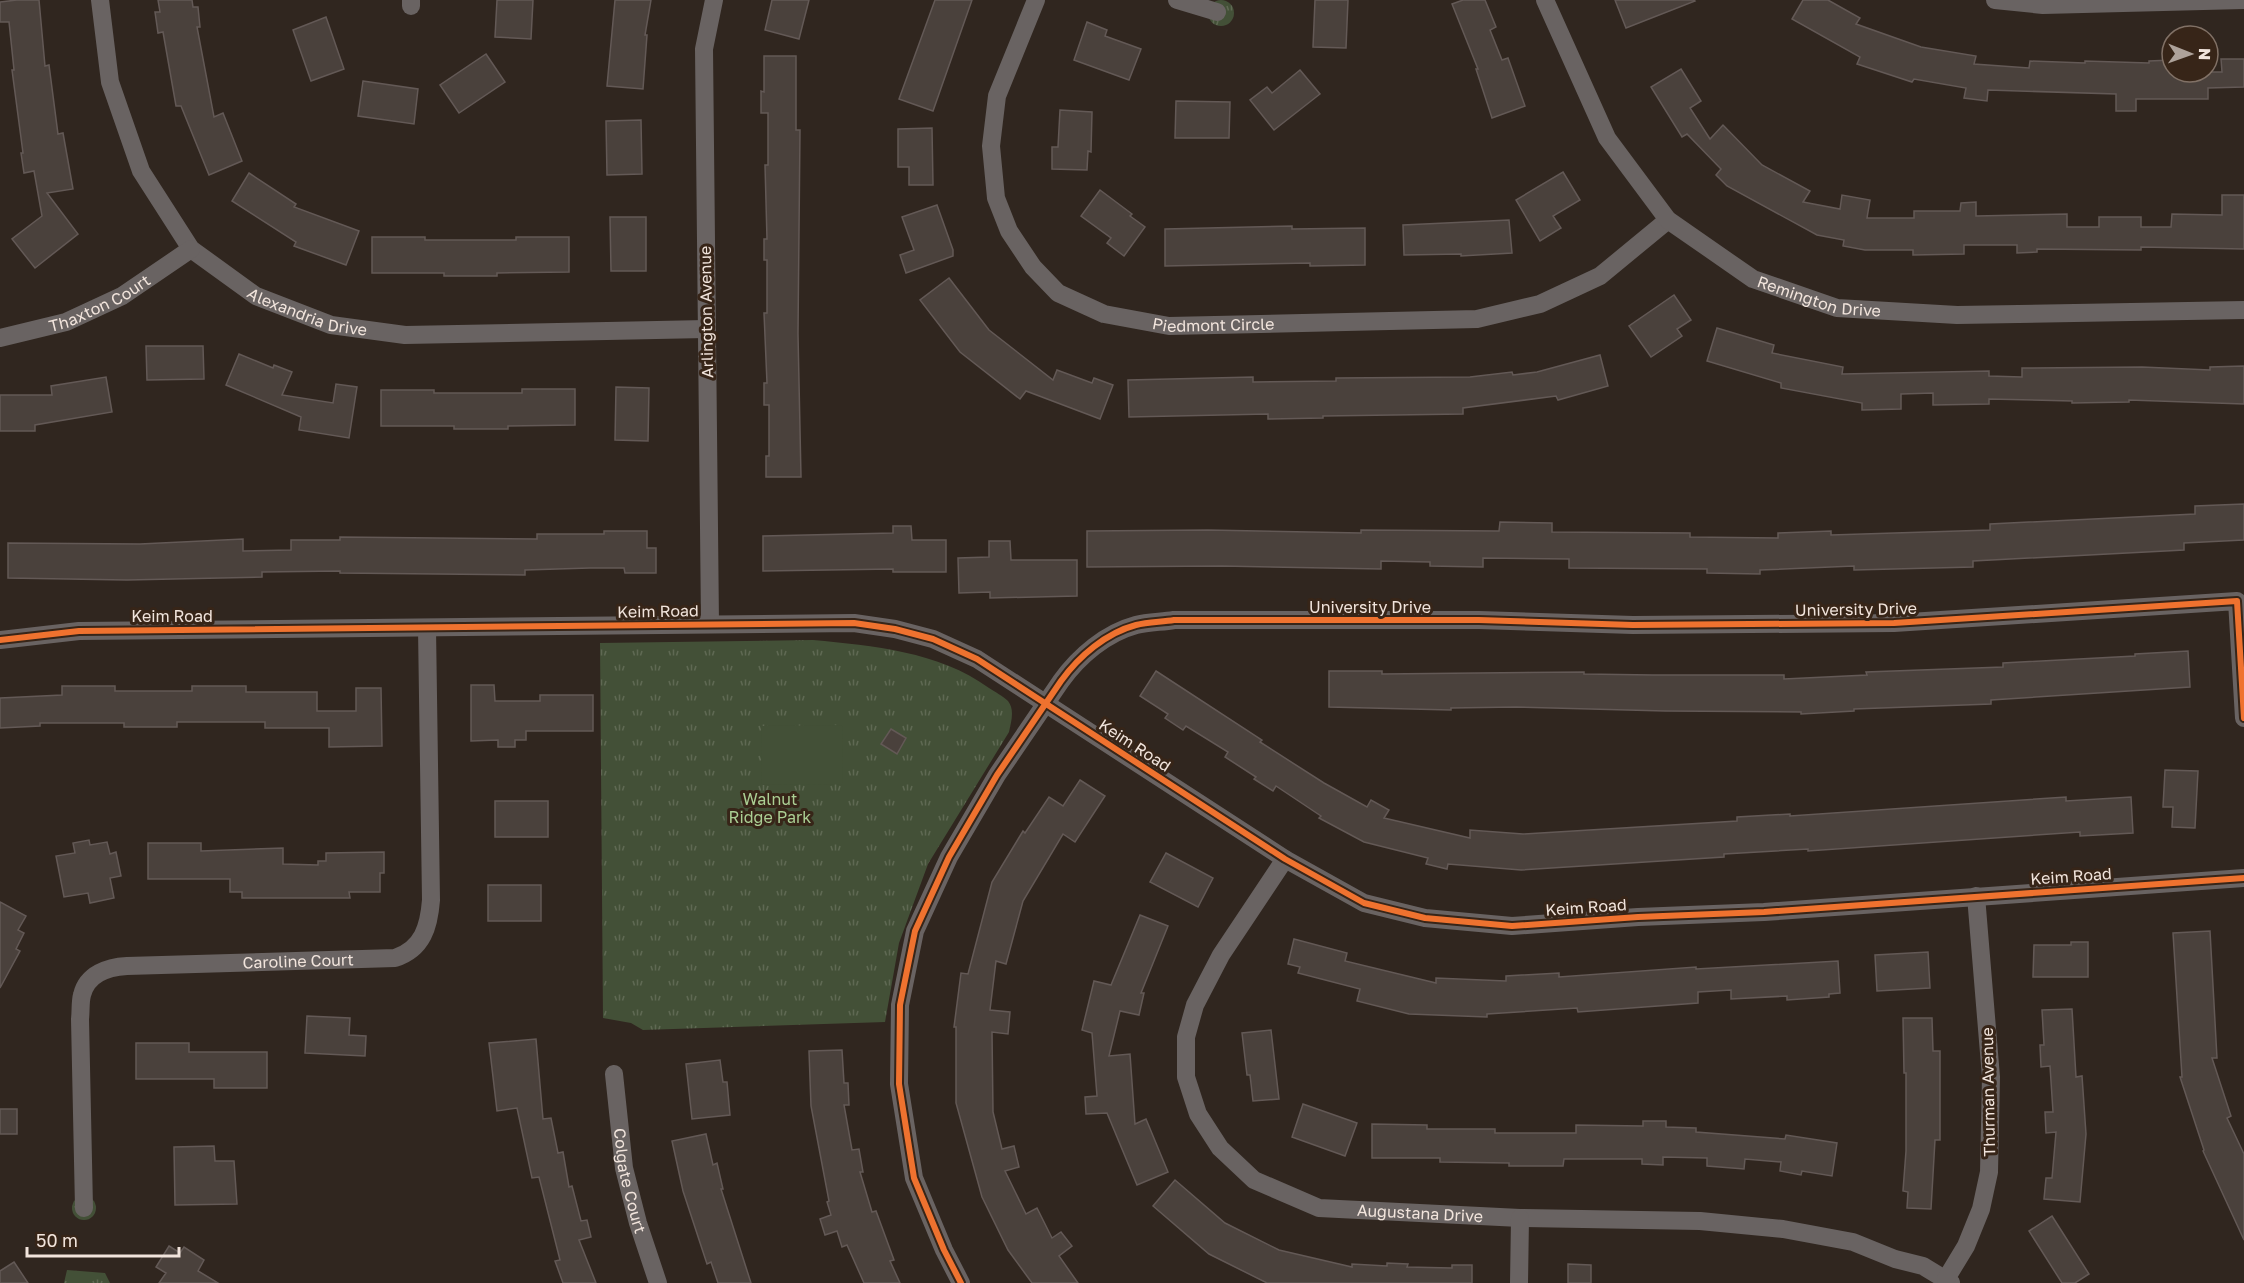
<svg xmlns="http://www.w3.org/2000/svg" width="2244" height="1283" font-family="'Golos Text',sans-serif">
	<defs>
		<pattern id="grass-tufts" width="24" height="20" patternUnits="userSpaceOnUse" patternTransform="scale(1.5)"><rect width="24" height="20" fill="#435037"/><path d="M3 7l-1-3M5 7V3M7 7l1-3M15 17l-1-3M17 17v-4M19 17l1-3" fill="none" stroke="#5f6953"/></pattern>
	</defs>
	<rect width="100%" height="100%" fill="#30261f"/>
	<!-- grass -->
	<g fill="url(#grass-tufts)">
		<circle cx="1221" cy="13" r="13"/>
		<path d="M813,640C873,646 938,651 989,688C995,692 1003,696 1008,701C1015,710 1011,722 1009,732L928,864L899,943L885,1022L643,1030L631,1023L603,1018L600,643Z"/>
		<circle cx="84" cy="1208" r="12"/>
		<polygon points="67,1270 105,1273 110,1283 64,1283"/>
	</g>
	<!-- pitch -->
	<polygon fill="#435037" points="842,725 843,784 762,785 761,726"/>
	<!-- building -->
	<g fill="#4a413c" stroke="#635956" stroke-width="1.5">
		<polygon points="17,0 39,0 45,66 49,65 58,134 63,133 73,189 47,193 78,234 35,268 12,239 42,216 34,171 24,173 21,153 23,153 12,70 14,70 9,22 0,22 0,2"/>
		<polygon points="158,0 192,0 193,7 198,7 200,27 197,27 214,117 223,113 242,161 209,175 181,106 176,106 163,32 158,33 155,12 160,12"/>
		<polygon points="497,0 533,0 531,39 495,37"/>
		<polygon points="615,0 651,0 645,35 647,35 643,89 607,86"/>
		<polygon points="772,0 809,0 799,39 765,30"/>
		<polygon points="935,0 972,0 933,111 899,99"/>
		<polygon points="1315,0 1348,0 1346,48 1313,47"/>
		<polygon points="1463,0 1485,0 1496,27 1490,30 1502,60 1508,58 1525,106 1492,118 1476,69 1478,69 1452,4"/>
		<polygon points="1615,0 1694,0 1695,1 1626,28"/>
		<polygon points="1803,0 1828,0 1860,18 1856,24 1921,47 1976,56 1974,64 2029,68 2030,61 2085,63 2085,61 2149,63 2149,61 2172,60 2172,72 2222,72 2221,59 2244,59 2244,87 2208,88 2208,99 2136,99 2136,111 2116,111 2116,94 1988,90 1987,101 1964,98 1966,88 1914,79 1912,82 1857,64 1860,57 1792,19"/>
		<polygon points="326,17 344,69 311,81 293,30"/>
		<polygon points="1087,22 1107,30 1105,36 1141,49 1129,80 1074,60"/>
		<polygon points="486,54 505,82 459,113 440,85"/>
		<polygon points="764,56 796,56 796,130 800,130 798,334 801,477 766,477 766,456 769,456 769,405 764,405 764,383 767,383 764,313 767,313 767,260 764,260 764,239 767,239 765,165 768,165 768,113 761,113 761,91 764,92"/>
		<polygon points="1681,69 1701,101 1690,108 1710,139 1723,125 1762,165 1810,191 1803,202 1840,209 1842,195 1870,200 1867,218 1914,218 1914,211 1960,211 1961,203 1976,202 1976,216 2067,214 2067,227 2099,227 2099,217 2141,217 2141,227 2171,227 2172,214 2222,215 2222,195 2244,195 2244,249 2141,247 2141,250 2037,249 2037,252 2017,253 2017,245 1964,245 1964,254 1913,255 1913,250 1865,250 1843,246 1844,240 1817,235 1727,186 1716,175 1721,169 1687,134 1682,137 1651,87"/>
		<polygon points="1300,70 1320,94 1274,130 1250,100 1267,87 1272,93"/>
		<polygon points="363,81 418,89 414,124 358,116"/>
		<polygon points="1176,101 1230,102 1229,138 1175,138"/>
		<polygon points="1060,110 1092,112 1091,152 1088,151 1087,170 1052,169 1052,147 1058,147"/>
		<polygon points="641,120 642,174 607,175 606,121"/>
		<polygon points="932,128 933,185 909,185 909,167 898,167 898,129"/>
		<polygon points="1563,172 1580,200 1553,216 1561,228 1540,241 1516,200"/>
		<polygon points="249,173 296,204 294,207 359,231 346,265 294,246 296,242 232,201"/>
		<polygon points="1100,190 1132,214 1130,216 1145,227 1124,256 1107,243 1111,238 1081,216"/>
		<polygon points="937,205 953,250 953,256 906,273 900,255 914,250 902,217"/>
		<polygon points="610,217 646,217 646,271 611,271"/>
		<polygon points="1509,220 1512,253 1461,256 1461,254 1404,255 1403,225"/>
		<polygon points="1292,226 1292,229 1365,228 1365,265 1310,266 1310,263 1165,266 1165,229"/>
		<polygon points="372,237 425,237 425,240 516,240 516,237 569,237 569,272 497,273 497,276 444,276 444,273 372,273"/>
		<polygon points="949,278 989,330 1053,380 1057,370 1092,383 1094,378 1113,385 1100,419 1026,391 1020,399 960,352 920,300"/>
		<polygon points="1674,295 1691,320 1677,329 1682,336 1651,357 1629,326"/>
		<polygon points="1717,328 1774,345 1772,353 1843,367 1842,374 1989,371 1989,376 2022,377 2022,368 2142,367 2210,370 2210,367 2244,366 2244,404 2129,400 2129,402 2072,403 2072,401 1989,399 1989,404 1933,405 1933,393 1901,394 1901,409 1862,410 1862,403 1781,388 1781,383 1707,361"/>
		<polygon points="146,346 203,346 204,379 147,380"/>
		<polygon points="239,354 273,368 274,365 292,372 282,395 333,403 336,384 357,387 349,438 299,430 301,417 226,385"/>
		<polygon points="1600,355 1608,386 1558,400 1556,396 1463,408 1463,414 1323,416 1323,418 1268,419 1268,414 1129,417 1128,380 1253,377 1253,382 1336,381 1336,378 1470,377 1512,372 1513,375 1537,372"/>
		<polygon points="106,377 112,412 35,425 35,431 0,431 0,395 52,395 51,386"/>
		<polygon points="616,387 649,388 648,441 615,440"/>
		<polygon points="522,389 575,389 575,425 508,426 508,429 454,429 454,426 381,426 381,390 434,390 434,393 522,393"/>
		<polygon points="2244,504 2244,540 2184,543 2184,550 1973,561 1973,567 1854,570 1854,566 1760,570 1760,574 1707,573 1707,569 1569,568 1569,559 1483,558 1483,567 1430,566 1430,562 1381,561 1381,569 1222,566 1087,567 1087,531 1208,530 1361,533 1361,530 1499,531 1500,522 1552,523 1552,532 1690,533 1690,537 1778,538 1778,533 1831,531 1831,535 1990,530 1990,524 2195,514 2195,506"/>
		<polygon points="893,526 911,526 912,540 946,540 946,572 893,572 893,569 763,571 763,536 893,533"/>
		<polygon points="604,531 647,531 647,548 656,548 656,573 625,573 624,568 590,568 525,570 525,575 340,573 340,571 262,572 262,577 127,580 8,578 8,543 140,544 243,539 243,551 291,550 291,540 340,540 340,537 537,539 537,534 604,534"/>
		<polygon points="989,541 1010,541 1011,560 1077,560 1077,596 990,598 990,592 959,593 958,558 989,557"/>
		<polygon points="2188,651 2190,687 1991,700 1991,704 1854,709 1854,711 1801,714 1801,712 1665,711 1516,707 1451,708 1451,710 1329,707 1329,671 1382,671 1382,674 1584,672 1584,674 1653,675 1784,675 1784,679 1867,675 1866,672 2003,667 2003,663 2135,656 2135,654"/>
		<polygon points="1156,671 1262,740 1260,742 1324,783 1367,807 1371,800 1389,810 1384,818 1470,838 1470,830 1523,834 1737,821 1737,817 1790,814 1790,816 2066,797 2066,801 2131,797 2133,833 2080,836 2080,832 1808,851 1808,849 1724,854 1724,857 1521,870 1448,864 1447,869 1426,864 1428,858 1364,842 1319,818 1321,816 1276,786 1273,791 1254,779 1256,777 1225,757 1228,752 1186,726 1183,730 1165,718 1168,714 1140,696"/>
		<polygon points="471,685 494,685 495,701 540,701 540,695 593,695 593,731 526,731 526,740 515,740 515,747 498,747 498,740 471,741"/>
		<polygon points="62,686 115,686 115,691 192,691 192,686 246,686 246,692 317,692 317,711 356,711 356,688 381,688 382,746 329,747 329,728 265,728 265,722 177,722 177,727 124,727 124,723 40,723 40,726 0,728 0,698 62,695"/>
		<polygon points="891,729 906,738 897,754 881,744"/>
		<polygon points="2165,770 2198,771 2195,828 2172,827 2173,807 2163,807"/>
		<polygon points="1080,780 1105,796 1075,842 1063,834 1023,901 1006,964 996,961 990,1010 1010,1012 1008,1034 992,1032 993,1112 1002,1149 1014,1146 1019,1167 1005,1171 1026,1214 1037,1208 1052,1238 1061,1232 1072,1246 1059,1256 1078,1283 1032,1283 1008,1250 982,1197 956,1103 956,1027 954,1027 961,973 968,974 992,882 1023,831 1025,833 1049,797 1063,806"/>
		<rect x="495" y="801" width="53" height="36"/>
		<polygon points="89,840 90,845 107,842 110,854 116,852 121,876 110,878 114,898 90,903 88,893 64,897 56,856 75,853 73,843"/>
		<polygon points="148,843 201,843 201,851 283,848 283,864 318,865 318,861 326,861 326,853 384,852 384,873 380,873 380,892 349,892 350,898 242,898 242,892 230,892 230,879 148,879"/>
		<polygon points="1166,853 1213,878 1198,907 1150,882"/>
		<rect x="488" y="885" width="53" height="36"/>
		<polygon points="0,902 26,916 18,930 24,933 16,949 20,951 0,988"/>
		<polygon points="1140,915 1168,926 1141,993 1144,993 1139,1015 1120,1011 1109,1056 1130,1054 1135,1124 1146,1119 1168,1172 1137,1185 1107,1113 1086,1114 1085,1097 1097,1096 1092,1033 1082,1030 1094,981 1111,985"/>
		<polygon points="2210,931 2217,1058 2212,1058 2231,1116 2227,1118 2244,1154 2244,1240 2203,1151 2204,1150 2180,1077 2182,1077 2173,933"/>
		<polygon points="1294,939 1347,953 1345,961 1436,983 1436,978 1506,981 1506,976 1559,973 1559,977 1696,967 1696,969 1838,961 1840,993 1829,994 1829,997 1787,1000 1787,996 1731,999 1731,990 1698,992 1698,1003 1631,1008 1578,1012 1577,1008 1487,1014 1487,1017 1409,1014 1357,1001 1360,989 1298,973 1300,967 1288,964"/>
		<polygon points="2071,942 2088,942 2088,977 2033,977 2034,945 2071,945"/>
		<polygon points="1928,952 1930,988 1877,991 1875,955"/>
		<polygon points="2072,1009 2076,1077 2082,1076 2086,1134 2080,1202 2044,1199 2046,1178 2052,1178 2056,1132 2046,1133 2045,1112 2053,1112 2050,1066 2041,1067 2040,1045 2044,1045 2042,1010"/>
		<polygon points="307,1016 350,1018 349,1035 366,1036 365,1056 305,1053"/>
		<polygon points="1903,1018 1932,1018 1933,1051 1940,1051 1940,1140 1935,1140 1931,1209 1907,1208 1908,1192 1903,1191 1906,1151 1906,1073 1904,1073"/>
		<polygon points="1271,1030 1279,1099 1253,1101 1250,1075 1247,1075 1242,1033"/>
		<polygon points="536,1039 543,1119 551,1118 558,1153 563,1152 569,1187 572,1186 581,1221 587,1220 591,1237 579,1240 596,1283 563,1283 555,1261 560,1260 539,1177 532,1178 517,1108 497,1111 489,1043"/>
		<polygon points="136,1043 189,1043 189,1052 267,1052 267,1088 214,1088 214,1079 136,1079"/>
		<polygon points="842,1050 844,1083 848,1083 849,1105 844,1105 852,1150 859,1149 863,1172 860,1172 872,1212 876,1211 894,1260 890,1261 900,1283 864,1283 847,1245 842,1247 837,1231 825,1235 820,1219 831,1215 827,1202 829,1201 811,1106 809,1051"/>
		<polygon points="720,1060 723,1082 727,1082 730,1115 692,1119 686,1064"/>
		<polygon points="1303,1104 1357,1123 1345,1156 1292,1137"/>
		<rect x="0" y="1109" width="17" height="25"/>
		<polygon points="1643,1121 1666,1121 1666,1127 1696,1128 1696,1132 1785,1139 1786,1135 1837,1143 1832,1176 1802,1171 1801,1175 1780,1171 1781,1162 1745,1159 1744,1169 1707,1166 1707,1158 1663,1157 1663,1165 1642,1164 1642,1159 1564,1159 1563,1166 1509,1166 1509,1163 1440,1162 1440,1158 1372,1158 1372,1124 1427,1125 1427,1129 1495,1129 1495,1133 1576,1133 1576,1125 1643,1126"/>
		<polygon points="706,1134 713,1165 717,1163 723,1189 721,1189 751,1283 718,1283 711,1262 707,1264 683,1191 672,1141"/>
		<polygon points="214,1146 215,1161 234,1161 237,1204 175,1205 174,1147"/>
		<polygon points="1175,1180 1225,1223 1279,1250 1352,1267 1352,1264 1387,1266 1387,1263 1408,1264 1407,1267 1452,1268 1452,1265 1472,1265 1472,1283 1267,1283 1209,1254 1153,1206"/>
		<polygon points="2052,1216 2089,1274 2075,1283 2062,1283 2029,1231"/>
		<polygon points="169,1246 180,1253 184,1247 204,1260 198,1271 218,1283 159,1283 166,1273 156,1267"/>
		<polygon points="14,1262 28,1283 0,1283 0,1271"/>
		<polygon points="1568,1264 1591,1265 1591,1283 1568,1283"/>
	</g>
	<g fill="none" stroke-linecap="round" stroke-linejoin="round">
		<!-- minor -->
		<g stroke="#696362" stroke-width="18">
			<path id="s1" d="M100,0L110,82L141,171L191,249L256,296L331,325L405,335L706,329"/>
			<polyline points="411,0 411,6"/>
			<path id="s2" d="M1036,0L997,96L991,146L996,198L1009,231L1033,267L1058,293L1104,314L1169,326L1477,319L1540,304L1600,276L1668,220"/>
			<polyline points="1177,0 1217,12"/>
			<path id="s3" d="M1545,0L1607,138L1668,220L1753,279L1837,308L1957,315L2244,310"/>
			<polyline points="1995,0 2043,5 2244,0"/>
			<path id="s4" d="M0,338L66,322L122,296L191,249"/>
			<polyline points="710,624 704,49 714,0"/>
			<polyline points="0,640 79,631 854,623 895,629 933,639 977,659 1285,859 1364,903 1425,918 1512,926 1638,917 1764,912 2244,878"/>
			<path id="s5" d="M1285,859L1221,955L1195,1005L1186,1037V1077L1198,1114L1220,1148L1254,1180L1319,1208L1520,1218L1700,1221L1783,1229L1853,1242L1895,1259L1923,1266L1951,1283"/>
			<path id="s6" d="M614,1074L624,1168L638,1223L658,1283"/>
			<path id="s7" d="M84,1208L80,1019C81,1011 80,1002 82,995C87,974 108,967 127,966L395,958C423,949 429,926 431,900L427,628"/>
			<polyline points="1946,1279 1966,1246 1981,1209 1989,1172 1991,1077 1976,896"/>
			<path d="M961,1283L944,1250L914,1178L899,1084L900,1005L915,931L949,857L997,775L1061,681C1079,656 1106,633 1136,625C1148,622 1162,622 1174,620H1479L1633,625L1894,623L2237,601L2244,718"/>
			<polyline points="1519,1283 1520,1218"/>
		</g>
		<!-- cycleway casing -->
		<g stroke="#372518" stroke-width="10">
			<g id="cycleway">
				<polyline points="0,640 79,631 854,623 895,629 933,639 977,659 1285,859 1364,903 1425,918 1512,926 1638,917 1764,912 2244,878"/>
				<path d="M961,1283L944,1250L914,1178L899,1084L900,1005L915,931L949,857L997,775L1061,681C1079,656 1106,633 1136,625C1148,622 1162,622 1174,620H1479L1633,625L1894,623L2237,601L2244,718"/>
			</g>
		</g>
		<!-- cycleway -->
		<use href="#cycleway" stroke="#ef722f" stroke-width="6"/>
	</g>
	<g text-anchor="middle" stroke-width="6" stroke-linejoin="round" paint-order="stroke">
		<!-- street labels -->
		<g font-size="16" fill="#f1e4dc" stroke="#372518">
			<text dy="6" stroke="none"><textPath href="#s3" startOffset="426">Remington Drive</textPath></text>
			<text dy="6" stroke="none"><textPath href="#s4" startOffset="106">Thaxton Court</textPath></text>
			<text dy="6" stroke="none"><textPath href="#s1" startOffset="404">Alexandria Drive</textPath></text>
			<text transform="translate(706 312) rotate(-91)" y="6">Arlington Avenue</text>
			<text dy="6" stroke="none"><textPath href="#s2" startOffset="482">Piedmont Circle</textPath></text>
			<text x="1370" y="613">University Drive</text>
			<text transform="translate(1856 609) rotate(-1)" y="6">University Drive</text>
			<text transform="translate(658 611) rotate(-1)" y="6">Keim Road</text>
			<text x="172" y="622">Keim Road</text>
			<text transform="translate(1135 745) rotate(33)" y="6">Keim Road</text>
			<text transform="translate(2071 876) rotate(-4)" y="6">Keim Road</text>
			<text transform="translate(1586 907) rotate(-4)" y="6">Keim Road</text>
			<text dy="6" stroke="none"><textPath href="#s7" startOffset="442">Caroline Court</textPath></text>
			<text transform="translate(1988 1092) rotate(-91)" y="6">Thurman Avenue</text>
			<text dy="6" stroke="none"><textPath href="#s6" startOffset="108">Colgate Court</textPath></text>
			<text dy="6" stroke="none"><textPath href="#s5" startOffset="543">Augustana Drive</textPath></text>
		</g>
		<!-- park labels -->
		<g font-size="16" fill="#abcf94" stroke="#372518">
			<text x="770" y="805">Walnut<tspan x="770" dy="18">Ridge Park</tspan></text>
		</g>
	</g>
	<!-- north arrow -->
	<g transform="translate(2190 54) rotate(91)"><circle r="28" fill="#372518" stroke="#817166" stroke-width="1.5"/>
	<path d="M0-4.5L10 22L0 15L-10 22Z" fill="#ada29a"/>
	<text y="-9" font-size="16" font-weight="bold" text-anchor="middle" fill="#f1e4dc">N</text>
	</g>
	<!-- scale -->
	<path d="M27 1247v9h152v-9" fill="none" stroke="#f1e4dc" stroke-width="3"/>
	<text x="36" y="1247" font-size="18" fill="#f1e4dc" stroke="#372518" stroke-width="4.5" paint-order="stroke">50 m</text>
</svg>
